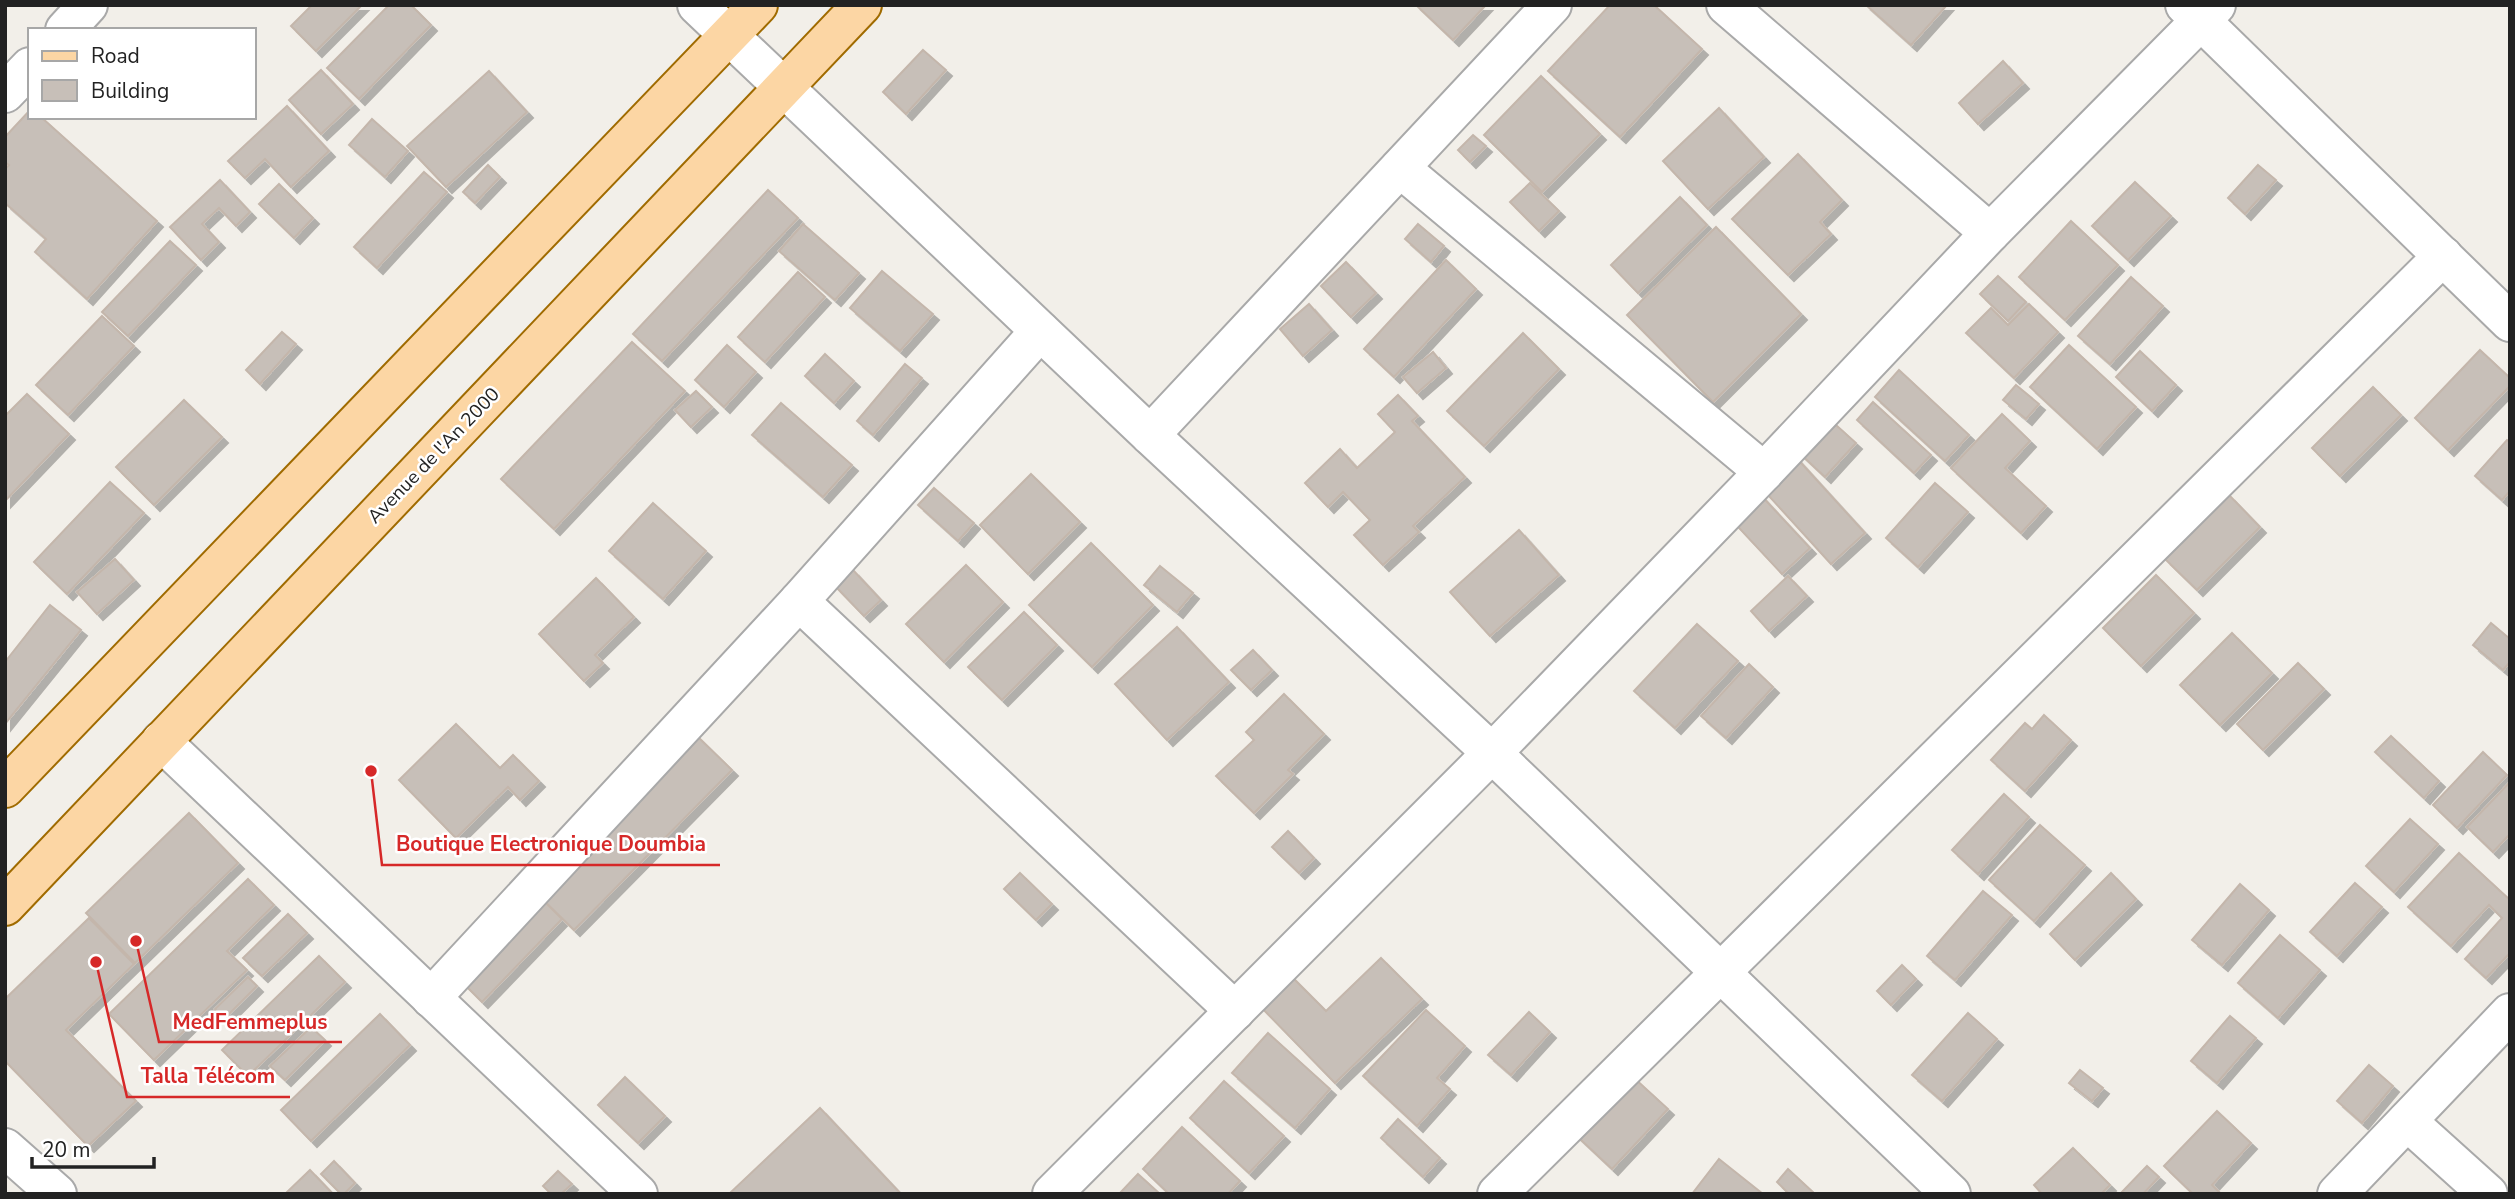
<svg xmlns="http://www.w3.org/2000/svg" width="2515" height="1199" font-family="'Nunito Sans',sans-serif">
	<defs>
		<filter id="shadow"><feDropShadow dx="6" dy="6" stdDeviation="0" flood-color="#0004"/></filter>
	</defs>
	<rect width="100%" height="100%" fill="#f2efe9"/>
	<!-- building -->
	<g fill="#c7bfb8" stroke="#c4b6ab" stroke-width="2" filter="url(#shadow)">
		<polygon points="312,5 362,5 316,51 291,26"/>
		<polygon points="389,5 411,5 431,25 359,99 327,68"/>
		<polygon points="1416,5 1486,5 1453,40"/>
		<polygon points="1610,5 1654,5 1702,49 1620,137 1548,71"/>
		<polygon points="1866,5 1947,5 1911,45"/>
		<polygon points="923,50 946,70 906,114 883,92"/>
		<polygon points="2003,61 2023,83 1978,124 1959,103"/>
		<polygon points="321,70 353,104 321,134 289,100"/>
		<polygon points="489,71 527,112 446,187 407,146"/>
		<polygon points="1541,76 1600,134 1542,192 1484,135"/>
		<polygon points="287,106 329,151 291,187 265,159 245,178 228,161"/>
		<polygon points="1719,108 1764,157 1708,209 1663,161"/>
		<polygon points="30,110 30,117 41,117 157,221 87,299 35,252 46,239 5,203 5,169 9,165 5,162 5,137"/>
		<polygon points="372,119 408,151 385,177 349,145"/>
		<polygon points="1473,135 1486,146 1470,162 1458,150"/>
		<polygon points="1798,154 1842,200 1820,222 1831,234 1788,275 1732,219"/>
		<polygon points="488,165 500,177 475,203 463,192"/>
		<polygon points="2258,165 2276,180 2245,214 2228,198"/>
		<polygon points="424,172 447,192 377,268 354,247"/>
		<polygon points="220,180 250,212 236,226 219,208 202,224 219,242 201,260 170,227"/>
		<polygon points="2135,182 2171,216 2128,260 2092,226"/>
		<polygon points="1530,183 1559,211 1539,231 1510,202"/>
		<polygon points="279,184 313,218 294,238 259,204"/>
		<polygon points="768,190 798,218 662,361 633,334"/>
		<polygon points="1680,197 1707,225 1638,293 1611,265"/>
		<polygon points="2071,221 2118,265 2065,320 2019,277"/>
		<polygon points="803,224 859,273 835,300 779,251"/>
		<polygon points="1418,224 1444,246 1431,262 1405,239"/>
		<polygon points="1716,227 1801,314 1713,402 1627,315"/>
		<polygon points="170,241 196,265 128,336 102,312"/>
		<polygon points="1446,260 1476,289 1394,377 1364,349"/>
		<polygon points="1346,262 1376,293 1351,317 1321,286"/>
		<polygon points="882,271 933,314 900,351 850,308"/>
		<polygon points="798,272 825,297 765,362 738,337"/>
		<polygon points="1998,276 2026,302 2008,321 1980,294"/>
		<polygon points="2131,277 2163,306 2110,364 2078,336"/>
		<polygon points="1309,304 1332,330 1303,356 1280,329"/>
		<polygon points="2029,304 2058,332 2014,378 1966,333 1991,308 2008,325"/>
		<polygon points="102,316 134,346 68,415 36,385"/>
		<polygon points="282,332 296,344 260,384 246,370"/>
		<polygon points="1523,333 1559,369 1484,446 1447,411"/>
		<polygon points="632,342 685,391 554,529 501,479"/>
		<polygon points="727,345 756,372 724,407 695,380"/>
		<polygon points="2069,345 2136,407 2097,449 2030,387"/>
		<polygon points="2480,350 2510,378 2510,386 2448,450 2415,418"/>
		<polygon points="2140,351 2176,385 2152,411 2116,377"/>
		<polygon points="1433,352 1446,368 1417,393 1403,377"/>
		<polygon points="825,354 854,381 834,403 805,376"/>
		<polygon points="905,364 922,378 873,435 857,421"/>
		<polygon points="1899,370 1969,435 1945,461 1875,397"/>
		<polygon points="2016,385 2039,404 2026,419 2003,400"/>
		<polygon points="2373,387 2401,415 2340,476 2312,448"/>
		<polygon points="696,391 712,407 691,427 675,410"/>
		<polygon points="27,394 69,434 5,501 5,416"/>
		<polygon points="1398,395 1418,416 1412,421 1465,477 1413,526 1419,532 1383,565 1354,535 1370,520 1343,492 1328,507 1305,483 1340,449 1357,468 1395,432 1378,414"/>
		<polygon points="184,400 222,437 154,505 116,467"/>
		<polygon points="1873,402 1931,455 1914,473 1857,420"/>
		<polygon points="781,403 852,465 823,497 752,435"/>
		<polygon points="2002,414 2030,441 2005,468 2046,506 2021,533 1951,468"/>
		<polygon points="1826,416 1856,443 1825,477 1795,449"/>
		<polygon points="2507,440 2510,442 2510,491 2502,500 2475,476"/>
		<polygon points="1792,453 1865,533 1831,564 1758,484"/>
		<polygon points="1031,474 1080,522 1028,574 980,525"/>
		<polygon points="110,482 144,513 67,594 34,562"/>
		<polygon points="1935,483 1968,512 1918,567 1886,538"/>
		<polygon points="934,488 974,523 958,541 918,505"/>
		<polygon points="1756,490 1810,548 1782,574 1728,516"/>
		<polygon points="2229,495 2260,527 2197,590 2165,559"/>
		<polygon points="653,503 706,551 663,599 609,551"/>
		<polygon points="1519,530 1559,575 1490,636 1450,592"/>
		<polygon points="1091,543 1153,605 1092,667 1029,605"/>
		<polygon points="115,559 134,580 97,614 77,592"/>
		<polygon points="966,565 1003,602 944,662 906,624"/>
		<polygon points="1160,566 1193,593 1177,612 1144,585"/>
		<polygon points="853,570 881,600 864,616 835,586"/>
		<polygon points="2156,575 2194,613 2141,666 2103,628"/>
		<polygon points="1788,576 1807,596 1769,631 1751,611"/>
		<polygon points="596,578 634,617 595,655 603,663 584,681 539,634"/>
		<polygon points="50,605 81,630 5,724 5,662"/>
		<polygon points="1024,612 1057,645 1002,700 968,667"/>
		<polygon points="2491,623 2510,639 2510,662 2503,670 2473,645"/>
		<polygon points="1697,624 1738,661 1675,728 1634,691"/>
		<polygon points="1177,627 1229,682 1167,740 1115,684"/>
		<polygon points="2232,633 2272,673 2220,725 2180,685"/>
		<polygon points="1253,650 1272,670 1251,690 1231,670"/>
		<polygon points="2298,663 2324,689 2263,750 2237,724"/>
		<polygon points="1749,664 1773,687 1726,738 1701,716"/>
		<polygon points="1284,694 1324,734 1288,770 1293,774 1254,813 1216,776 1254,740 1246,732"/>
		<polygon points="2044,715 2071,740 2025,791 1991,760 2025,723 2032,729"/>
		<polygon points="456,724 500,768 513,755 539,781 520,800 508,787 456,838 399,780"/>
		<polygon points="696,735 732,770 574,930 539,896"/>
		<polygon points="2391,736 2439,781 2424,798 2375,752"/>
		<polygon points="2483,752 2507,775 2457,828 2433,805"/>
		<polygon points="2510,782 2510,834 2493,852 2467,827"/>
		<polygon points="2004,794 2029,817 1978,874 1952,850"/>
		<polygon points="189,813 238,863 135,963 86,913"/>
		<polygon points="2410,819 2438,844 2394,892 2366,866"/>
		<polygon points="2040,825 2085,865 2034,921 1989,880"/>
		<polygon points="1288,831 1314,858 1299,873 1272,847"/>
		<polygon points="2459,853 2510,900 2510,953 2486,978 2465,959 2502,918 2489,905 2451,946 2408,907"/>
		<polygon points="1020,873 1052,904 1036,920 1004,889"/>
		<polygon points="2111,873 2136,899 2075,960 2050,934"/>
		<polygon points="248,879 274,905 227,951 247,970 154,1060 109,1014"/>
		<polygon points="2355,883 2382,907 2337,956 2310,932"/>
		<polygon points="2240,884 2269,910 2222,965 2192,940"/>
		<polygon points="1983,891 2012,915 1955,980 1927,956"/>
		<polygon points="539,896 562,919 482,1002 458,978"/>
		<polygon points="288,914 307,933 262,976 243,958"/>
		<polygon points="89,918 134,964 66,1030 136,1101 88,1146 5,1061 5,999"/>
		<polygon points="2280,935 2320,970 2278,1018 2238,983"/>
		<polygon points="319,956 345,982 248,1076 222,1050"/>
		<polygon points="1381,958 1422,999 1335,1083 1258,1004 1289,974 1326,1011"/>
		<polygon points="1902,965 1916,979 1891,1005 1877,991"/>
		<polygon points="248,977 257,986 224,1019 215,1009"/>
		<polygon points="1426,1010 1465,1046 1437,1078 1450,1089 1417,1126 1363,1076"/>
		<polygon points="1529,1012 1550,1032 1511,1075 1488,1055"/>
		<polygon points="1968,1013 1997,1039 1942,1101 1912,1075"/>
		<polygon points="380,1014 410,1045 311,1141 281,1110"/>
		<polygon points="2230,1016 2256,1038 2217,1083 2191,1061"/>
		<polygon points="311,1027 325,1040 285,1080 270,1066"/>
		<polygon points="1268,1033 1330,1089 1295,1128 1232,1073"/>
		<polygon points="2369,1065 2393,1086 2362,1123 2337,1101"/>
		<polygon points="1621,1066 1668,1109 1612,1169 1565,1125"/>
		<polygon points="2080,1070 2103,1088 2092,1101 2069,1083"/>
		<polygon points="625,1077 665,1116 638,1143 598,1105"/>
		<polygon points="1224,1081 1284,1136 1249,1173 1190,1118"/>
		<polygon points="820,1108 901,1194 731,1194 730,1193"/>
		<polygon points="2217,1111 2251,1143 2212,1185 2221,1194 2193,1194 2164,1166"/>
		<polygon points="1398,1119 1440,1158 1423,1177 1381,1138"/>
		<polygon points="1182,1127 1240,1181 1228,1194 1169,1194 1143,1169"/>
		<polygon points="2073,1148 2110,1185 2101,1194 2042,1194 2034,1185"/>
		<polygon points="1719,1159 1763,1194 1692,1194"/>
		<polygon points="334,1161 355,1183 344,1194 341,1194 321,1174"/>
		<polygon points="2147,1166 2159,1177 2143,1194 2120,1194"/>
		<polygon points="1788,1169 1815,1194 1789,1194 1777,1182"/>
		<polygon points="310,1170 333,1194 285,1194"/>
		<polygon points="558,1171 572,1184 561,1194 551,1194 543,1186"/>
		<polygon points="1138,1174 1160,1194 1119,1194"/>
	</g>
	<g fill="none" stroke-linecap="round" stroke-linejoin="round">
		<!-- minor casing -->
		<g stroke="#a9a9a9" stroke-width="42">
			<g id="minor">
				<polyline points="697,5 1150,435 1492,753 1951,1194"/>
				<polyline points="1726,5 1990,233"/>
				<polyline points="2185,5 2510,322"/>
				<polyline points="65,30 88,5"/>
				<polyline points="5,93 30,67"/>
				<polyline points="1400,168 1764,472"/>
				<polyline points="1040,331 799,601 1235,1011"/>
				<polyline points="1150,435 1552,5"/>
				<polyline points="161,741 638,1194"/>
				<polyline points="431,998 799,601"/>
				<polyline points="2407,1121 2488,1194"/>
				<polyline points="1052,1194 1492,753 1764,472 1990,233 2216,5"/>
				<polyline points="1497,1194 2443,256"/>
				<polyline points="2337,1194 2510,1013"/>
			</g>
		</g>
		<!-- tertiary casing -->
		<g stroke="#a9a9a9" stroke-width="42">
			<polyline id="tertiary" points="5,1148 57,1194"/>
		</g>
		<!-- primary casing -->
		<g stroke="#a06b00" stroke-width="42">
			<g id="primary">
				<polyline points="5,788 758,5"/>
				<polyline points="5,906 862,5"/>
			</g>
		</g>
		<!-- minor -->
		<use href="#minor" stroke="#fff" stroke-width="38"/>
		<!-- tertiary -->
		<use href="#tertiary" stroke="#fff" stroke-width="38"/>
		<!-- primary -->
		<use href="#primary" stroke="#fcd6a4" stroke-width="38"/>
	</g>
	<g text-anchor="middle" stroke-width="5" stroke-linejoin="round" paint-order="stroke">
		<!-- street labels -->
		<g font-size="19" fill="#222" stroke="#fff">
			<text transform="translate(433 455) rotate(-46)" y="7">Avenue de l'An 2000</text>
		</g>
	</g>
	<!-- callouts -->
	<path fill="none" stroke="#d62828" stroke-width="2.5" d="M371 771L382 865H720M136 941L159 1042H342M96 962L127 1097H290"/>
	<g fill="#d62828" stroke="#fff" stroke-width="2.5">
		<circle cx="371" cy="771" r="7"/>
		<circle cx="136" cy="941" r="7"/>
		<circle cx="96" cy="962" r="7"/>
	</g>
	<g font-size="21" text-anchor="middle" font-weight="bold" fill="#d62828" stroke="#fff" stroke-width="5" stroke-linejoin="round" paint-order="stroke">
		<text x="551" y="851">Boutique Electronique Doumbia</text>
		<text x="250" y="1029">MedFemmeplus</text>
		<text x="208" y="1083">Talla Télécom</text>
	</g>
	<!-- border -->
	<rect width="2515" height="1199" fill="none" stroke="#222222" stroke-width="14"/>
	<!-- legend -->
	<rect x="28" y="28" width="228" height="91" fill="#ffffff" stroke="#a7a7a7" stroke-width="2"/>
	<rect x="42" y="51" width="35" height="10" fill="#fcd6a4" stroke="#a7a7a7" stroke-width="2"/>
	<text x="91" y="63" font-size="21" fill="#222222">Road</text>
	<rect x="42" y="80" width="35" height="21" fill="#c7bfb8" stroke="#a7a7a7" stroke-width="2"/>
	<text x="91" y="98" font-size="21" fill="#222222">Building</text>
	<!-- scale -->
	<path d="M32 1157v10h122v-10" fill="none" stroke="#222222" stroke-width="3.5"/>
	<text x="42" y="1157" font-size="21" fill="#222222" stroke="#ffffff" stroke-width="5" paint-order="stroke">20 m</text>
</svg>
